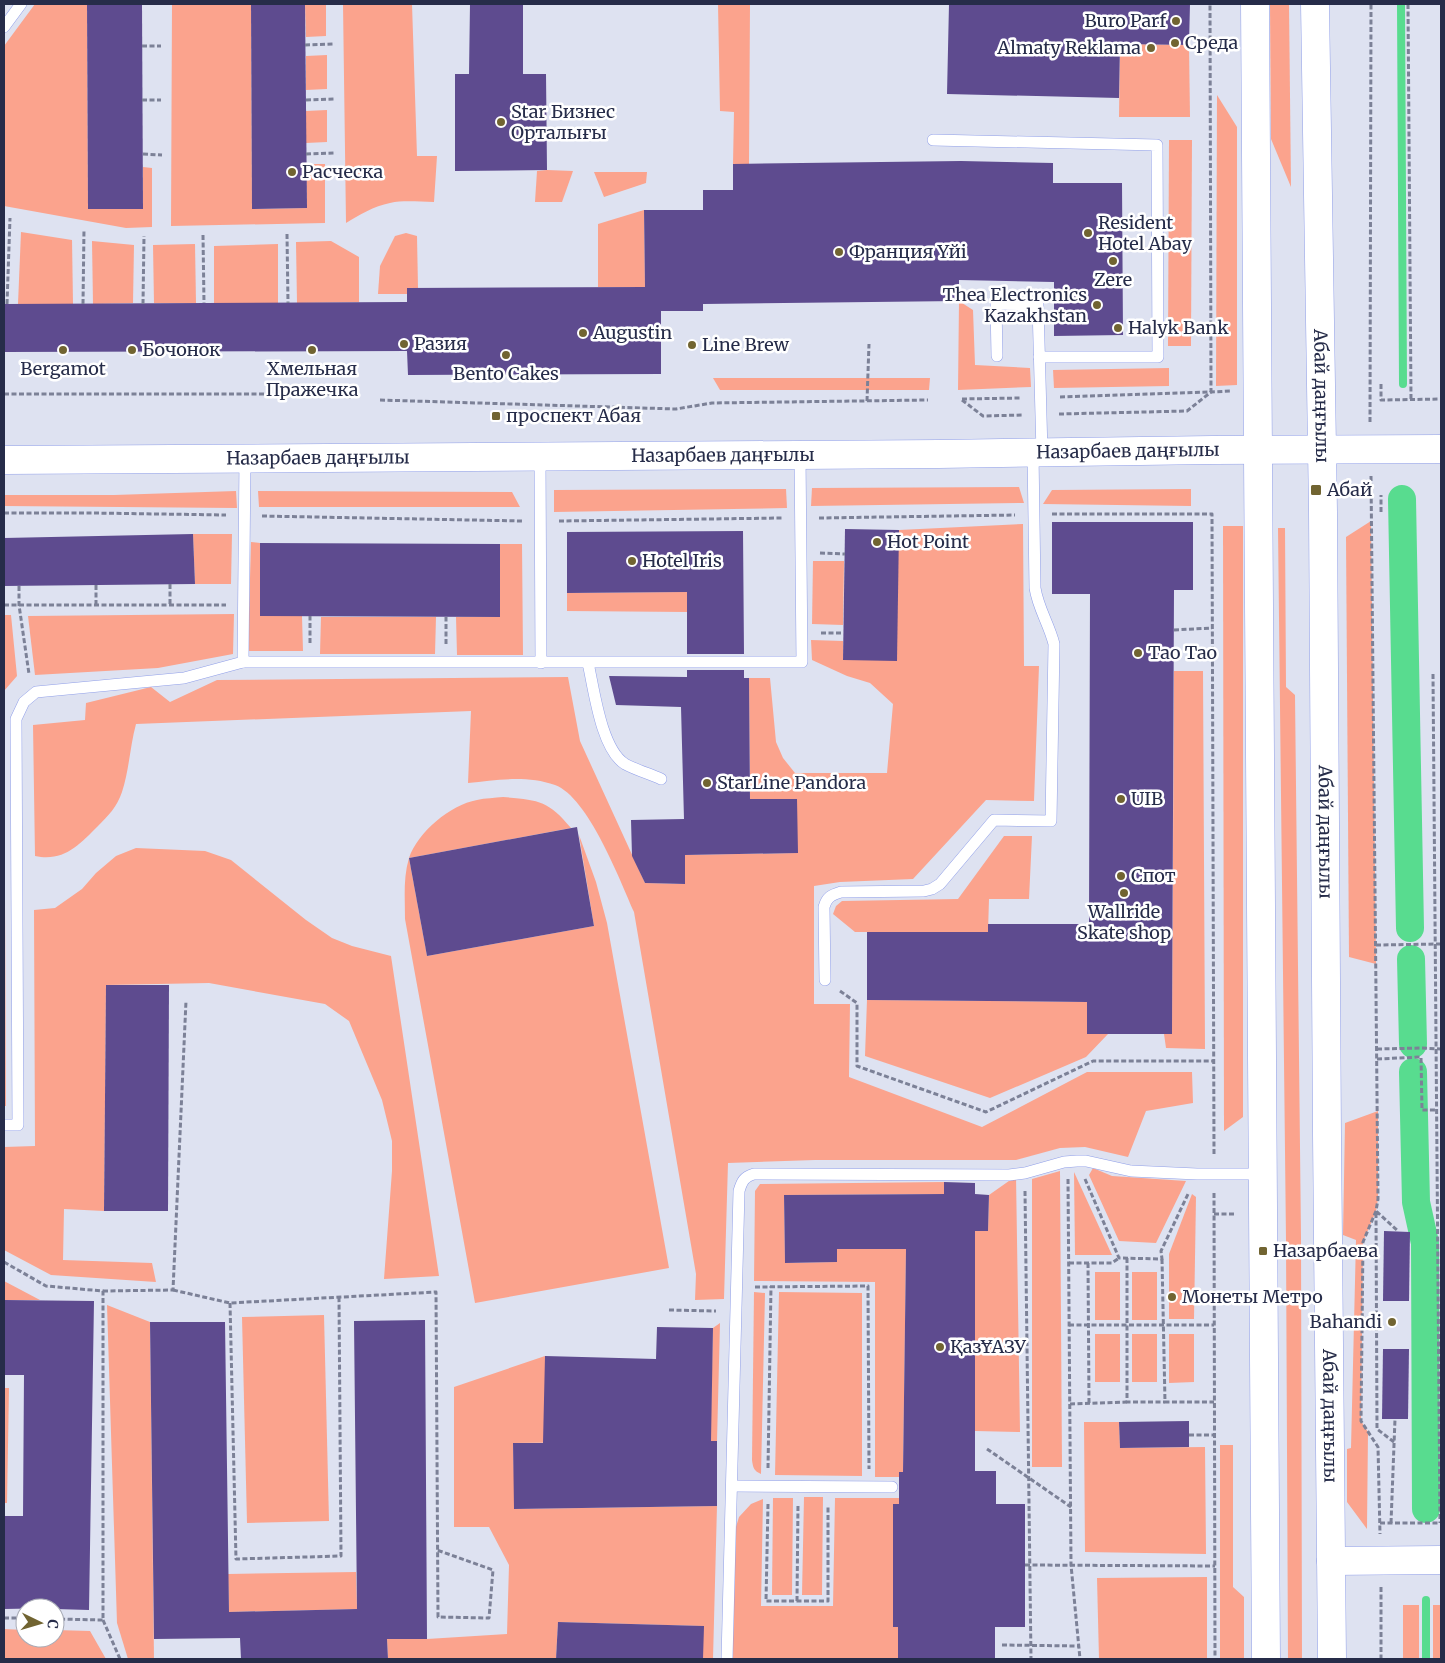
<svg xmlns="http://www.w3.org/2000/svg" width="1445" height="1663" font-family="Merriweather,serif">
	<rect width="100%" height="100%" fill="#dee2f1"/>
	<!-- green -->
	<g fill="#fba38d">
		<polygon points="35,4 87,4 88,209 143,209 143,167 152,168 152,227 126,228 4,206 4,46"/>
		<polygon points="172,4 251,4 252,209 307,208 306,164 325,164 325,223 171,226"/>
		<polygon points="305,4 326,4 326,36 306,37"/>
		<path d="M343,4H412L417,156H437L434,202C419,202 404,200 390,203C374,206 359,215 346,223Z"/>
		<polygon points="718,4 750,4 749,164 733,164 734,112 720,111"/>
		<polygon points="1270,4 1289,4 1291,187 1271,139"/>
		<polygon points="1120,44 1189,45 1190,117 1119,117"/>
		<polygon points="327,55 327,89 306,90 306,56"/>
		<polygon points="1217,95 1237,127 1237,385 1216,386"/>
		<polygon points="327,110 327,142 306,143 306,111"/>
		<polygon points="1169,140 1192,140 1191,346 1168,346"/>
		<polygon points="547,170 573,171 562,202 535,202 537,171"/>
		<polygon points="594,172 647,172 646,183 604,197"/>
		<polygon points="644,210 645,287 598,287 598,224"/>
		<polygon points="21,232 72,240 73,304 18,304"/>
		<polygon points="406,233 417,236 418,288 407,294 378,294 380,266 395,236"/>
		<polygon points="92,241 134,245 133,303 93,304"/>
		<polygon points="331,241 359,257 359,302 297,303 296,242"/>
		<polygon points="195,244 196,303 154,303 153,245"/>
		<polygon points="278,244 278,303 214,303 214,246"/>
		<polygon points="959,301 973,310 975,365 1030,368 1031,387 958,390"/>
		<polygon points="1169,368 1169,386 1054,388 1053,370"/>
		<polygon points="713,378 930,378 929,390 720,390"/>
		<polygon points="1019,487 1024,503 811,506 812,488"/>
		<polygon points="786,489 787,508 554,512 554,490"/>
		<polygon points="1191,489 1191,506 1043,504 1052,490"/>
		<polygon points="236,491 237,508 4,506 4,495 114,495"/>
		<polygon points="258,491 512,492 520,507 259,507"/>
		<polygon points="1371,521 1376,964 1349,957 1346,537"/>
		<path d="M1023,524L1024,666H1039L1034,801L986,800L913,879L840,882L814,886V1004H850L849,1077L982,1127L1087,1072H1192L1193,1103L1146,1111L1128,1157L1085,1147L1060,1148L1016,1160H815L728,1163L724,1299L695,1300L696,1274L634,912C620,880 588,797 555,785C526,775 497,780 468,783L471,711L136,724C130,746 129,771 122,792C117,807 108,816 98,826C79,845 64,862 35,856L33,725L85,720L86,703L151,687L170,702L217,680L568,677L580,741L645,883L684,884L685,855L797,853V799H750L749,678H770L776,742L783,758L795,773H887L893,704L870,683L847,676L812,660L811,640L843,641V660L899,530Z"/>
		<polygon points="1223,526 1243,526 1243,1117 1224,1131"/>
		<polygon points="1278,528 1285,528 1286,687 1295,695 1301,1238 1302,1659 1288,1659 1286,1240"/>
		<polygon points="193,534 232,534 231,584 195,584"/>
		<polygon points="251,542 260,543 260,616 302,616 303,651 248,651"/>
		<polygon points="500,544 522,544 523,655 457,655 456,617 500,617"/>
		<polygon points="813,561 844,561 843,625 812,624"/>
		<polygon points="687,592 687,612 567,611 567,593"/>
		<polygon points="234,614 233,654 158,668 35,675 28,616"/>
		<polygon points="4,615 11,615 17,676 4,691 6,1106 4,1106"/>
		<polygon points="321,617 436,617 435,654 320,654"/>
		<polygon points="1174,671 1203,671 1205,1049 1166,1048 1164,1034 1172,1034"/>
		<path d="M503,797C538,800 548,800 571,828L409,858L427,956L594,926L579,835L596,882L607,923L669,1268L475,1303L405,919C405,899 403,878 409,858C418,832 450,805 477,800C485,798 495,798 503,797Z"/>
		<polygon points="1004,836 1032,836 1029,899 989,899 988,932 855,932 833,914 836,906 842,901 958,899"/>
		<polygon points="136,848 205,851 231,860 306,920 332,938 352,946 391,956 439,1276 384,1279 392,1171 392,1141 382,1100 349,1021 325,1004 209,983 106,985 104,1211 64,1209 63,1260 152,1263 156,1282 51,1275 4,1250 4,1147 35,1146 34,910 55,908 82,889 96,873 116,856"/>
		<polygon points="867,1000 1087,1002 1087,1034 1108,1034 1086,1057 990,1098 865,1056"/>
		<polygon points="1378,1111 1378,1199 1376,1211 1363,1242 1361,1421 1368,1432 1367,1529 1347,1502 1347,1449 1351,1448 1356,1240 1343,1235 1345,1123"/>
		<polygon points="1093,1168 1112,1176 1186,1181 1156,1243 1119,1241 1089,1175"/>
		<polygon points="1060,1171 1062,1467 1032,1467 1032,1179"/>
		<polygon points="1074,1172 1112,1255 1075,1255"/>
		<polygon points="1016,1176 1020,1432 975,1431 975,1231 988,1231 989,1195"/>
		<polygon points="944,1182 944,1194 784,1195 785,1263 837,1262 837,1249 906,1249 903,1472 899,1472 899,1477 875,1477 875,1282 754,1281 755,1191 760,1184"/>
		<polygon points="1192,1194 1196,1197 1194,1319 1169,1319 1169,1254"/>
		<rect x="1095" y="1272" width="25" height="48"/>
		<rect x="1132" y="1272" width="25" height="48"/>
		<polygon points="4,1281 40,1300 4,1300"/>
		<path d="M754,1292L765,1293L761,1474C754,1471 753,1468 752,1460Z"/>
		<polygon points="779,1292 862,1293 862,1476 775,1475"/>
		<polygon points="107,1305 150,1322 154,1659 128,1659 117,1623"/>
		<polygon points="324,1315 329,1521 247,1523 242,1317"/>
		<polygon points="720,1323 717,1441 513,1443 515,1509 717,1506 713,1659 703,1659 703,1626 558,1622 556,1659 388,1659 387,1639 427,1639 507,1634 509,1565 489,1527 454,1527 454,1387 545,1356 711,1410 713,1328"/>
		<rect x="1095" y="1334" width="25" height="48"/>
		<rect x="1132" y="1334" width="25" height="48"/>
		<polygon points="1169,1334 1194,1334 1194,1382 1169,1383"/>
		<polygon points="4,1388 9,1388 7,1503 4,1503"/>
		<polygon points="1084,1422 1119,1422 1120,1448 1205,1447 1206,1554 1085,1552"/>
		<polygon points="1220,1445 1233,1445 1233,1587 1244,1597 1244,1659 1220,1659"/>
		<polygon points="804,1497 823,1497 822,1595 802,1595"/>
		<polygon points="773,1498 793,1498 792,1595 772,1595"/>
		<polygon points="835,1498 899,1498 899,1504 893,1504 893,1626 898,1627 898,1658 903,1658 903,1659 732,1659 732,1540 739,1517 751,1504 763,1499 761,1606 833,1606"/>
		<polygon points="356,1572 357,1609 229,1612 228,1574"/>
		<polygon points="1207,1577 1207,1659 1099,1659 1097,1578"/>
		<rect x="1403" y="1605" width="16" height="54"/>
		<rect x="1433" y="1605" width="8" height="54"/>
		<polygon points="4,1629 25,1630 25,1638 55,1638 55,1630 90,1631 106,1659 4,1659"/>
	</g>
	<g fill="none" stroke-linecap="round" stroke-linejoin="round">
		<!-- stream -->
		<g stroke="#58dc8f" stroke-width="8">
			<polyline points="1401,4 1403,384"/>
			<polyline points="1426,1600 1426,1659"/>
		</g>
		<!-- canal -->
		<g stroke="#58dc8f" stroke-width="28">
			<polyline points="1402,499 1410,928"/>
			<polyline points="1411,959 1413,1044"/>
			<polyline points="1413,1072 1416,1202 1425,1243 1426,1509"/>
		</g>
	</g>
	<!-- building -->
	<g fill="#5e4b8f">
		<polygon points="87,4 142,4 143,209 88,209"/>
		<polygon points="251,4 305,4 307,208 252,209"/>
		<polygon points="470,4 523,4 523,74 546,74 547,170 455,171 455,74 469,74"/>
		<polygon points="949,4 1190,4 1189,45 1120,44 1119,98 947,94"/>
		<polygon points="961,161 1053,163 1053,183 1122,183 1123,335 1054,336 1054,282 959,280 959,301 703,304 703,311 661,311 661,374 408,375 407,351 4,352 4,304 407,302 407,288 645,287 644,210 703,210 703,190 733,190 733,164"/>
		<polygon points="1052,522 1193,522 1193,590 1174,590 1172,1034 1087,1034 1087,1002 867,1000 867,932 988,932 988,924 1089,924 1090,594 1052,594"/>
		<polygon points="845,529 899,530 897,661 843,660"/>
		<polygon points="743,531 744,654 687,654 687,592 567,593 567,532"/>
		<polygon points="193,534 195,584 4,586 4,538"/>
		<polygon points="260,543 500,544 500,617 260,616"/>
		<polygon points="687,670 744,670 744,678 749,678 750,799 797,799 798,853 685,855 685,884 645,883 632,856 631,820 684,819 681,707 616,705 609,676 687,677"/>
		<polygon points="577,827 594,926 427,956 409,858"/>
		<polygon points="106,985 169,985 168,1211 104,1211"/>
		<polygon points="944,1182 975,1183 975,1194 989,1195 988,1231 975,1231 975,1471 996,1471 996,1504 1025,1504 1025,1627 995,1627 995,1658 903,1659 903,1658 898,1658 898,1627 893,1627 893,1504 899,1504 899,1472 903,1472 906,1249 837,1249 837,1262 785,1263 784,1195 944,1194"/>
		<polygon points="1384,1231 1410,1232 1409,1301 1383,1301"/>
		<polygon points="4,1300 94,1301 89,1610 55,1609 55,1608 4,1609 4,1516 23,1516 24,1375 4,1375"/>
		<polygon points="425,1320 427,1639 387,1639 388,1659 241,1659 240,1638 154,1639 150,1322 225,1322 229,1612 357,1609 354,1321"/>
		<polygon points="657,1327 713,1328 711,1441 717,1441 717,1506 514,1509 513,1443 543,1443 545,1356 656,1359"/>
		<polygon points="1383,1349 1409,1349 1408,1419 1382,1419"/>
		<polygon points="1189,1421 1189,1447 1120,1448 1119,1422"/>
		<polygon points="558,1622 704,1626 703,1659 556,1659"/>
	</g>
	<g fill="none" stroke-linecap="round" stroke-linejoin="round">
		<!-- service casing -->
		<g stroke="#909fe9" stroke-width="12">
			<g id="service">
				<polyline points="4,27 21,4"/>
				<polyline points="933,140 1157,145 1158,357 1039,357"/>
				<polyline points="997,356 996,304 1038,305 1042,453"/>
				<polyline points="540,457 541,663"/>
				<polyline points="243,662 802,662 800,455"/>
				<path d="M588,663C594,689 601,749 625,764C636,770 650,774 661,779"/>
				<path d="M825,980L824,907C827,897 831,895 841,892L924,891L932,889L940,884L994,820L1051,821L1054,644C1049,624 1038,608 1035,588L1033,453"/>
				<polyline points="4,1125 18,1125 16,719 24,702 36,692 184,678 243,662 245,459"/>
				<polyline points="732,1486 892,1487"/>
				<path d="M727,1659L739,1191C742,1181 744,1177 754,1174L1009,1175L1025,1173L1064,1162L1077,1161H1086L1131,1171L1197,1174H1262"/>
			</g>
		</g>
		<!-- tertiary casing -->
		<g stroke="#909fe9" stroke-width="29">
			<polyline id="tertiary" points="1331,1561 1441,1560"/>
		</g>
		<!-- secondary casing -->
		<g stroke="#909fe9" stroke-width="29">
			<g id="secondary">
				<polyline points="1255,4 1266,1659"/>
				<path id="s1" d="M1315,4L1323,512L1327,1135L1332,1659"/>
				<path id="s2" d="M4,460L939,454L1212,450L1441,449"/>
			</g>
		</g>
		<!-- path -->
		<g stroke="#7c8197" stroke-width="3" stroke-dasharray="5 2.5" stroke-linecap="butt">
			<polyline points="1408,4 1411,400"/>
			<polyline points="305,45 335,44"/>
			<polyline points="142,46 161,46"/>
			<polyline points="142,100 161,100"/>
			<polyline points="306,100 335,99"/>
			<polyline points="143,154 162,155"/>
			<polyline points="306,154 336,153"/>
			<polyline points="287,234 288,303"/>
			<polyline points="203,235 204,303"/>
			<polyline points="7,304 10,218"/>
			<polyline points="83,304 84,229"/>
			<polyline points="143,304 144,236"/>
			<polyline points="1381,384 1381,400 1441,399"/>
			<polyline points="4,394 332,394 351,397"/>
			<polyline points="1060,397 1211,392 1210,4"/>
			<polyline points="962,399 1021,398"/>
			<polyline points="380,400 676,409 712,403 928,400"/>
			<polyline points="962,400 983,416 1023,415"/>
			<polyline points="867,401 869,344"/>
			<polyline points="1059,414 1187,411 1211,392 1232,391"/>
			<polyline points="1370,422 1371,4"/>
			<polyline points="1371,476 1378,1199 1376,1211 1363,1242 1361,1421 1378,1447 1380,1534"/>
			<polyline points="1381,512 1381,495"/>
			<polyline points="4,513 93,513 226,515"/>
			<polyline points="1052,514 1212,514 1214,1155"/>
			<polyline points="262,516 523,521"/>
			<polyline points="819,518 1015,515"/>
			<polyline points="559,521 783,518"/>
			<polyline points="820,553 845,554"/>
			<polyline points="170,584 170,605"/>
			<polyline points="19,586 19,605 29,674"/>
			<polyline points="4,605 226,605"/>
			<polyline points="96,605 96,585"/>
			<polyline points="1174,630 1212,628"/>
			<polyline points="821,633 843,633"/>
			<polyline points="310,643 310,616"/>
			<polyline points="446,644 446,617"/>
			<polyline points="1433,674 1440,1523"/>
			<polyline points="1376,945 1441,944"/>
			<polyline points="840,991 857,1003 857,1066 986,1112 1093,1061 1213,1061"/>
			<polyline points="1377,1049 1422,1048 1441,1049"/>
			<polyline points="1377,1059 1421,1057 1422,1110 1436,1110"/>
			<polyline points="1068,1179 1071,1565 1080,1659"/>
			<polyline points="1085,1179 1119,1258 1162,1259 1161,1251 1189,1192"/>
			<polyline points="1025,1191 1031,1659"/>
			<polyline points="1214,1193 1215,1659"/>
			<polyline points="1214,1214 1236,1214"/>
			<polyline points="1127,1258 1127,1402 1165,1402"/>
			<polyline points="1162,1259 1165,1402 1214,1402"/>
			<polyline points="4,1262 46,1286 103,1291 103,1620 55,1619"/>
			<polyline points="1069,1263 1112,1263 1119,1258"/>
			<polyline points="1088,1263 1089,1403"/>
			<polyline points="755,1287 868,1286 869,1469"/>
			<polyline points="173,1290 230,1303 436,1292 438,1617 489,1618 493,1570 437,1550"/>
			<polyline points="103,1291 173,1290 186,1001"/>
			<polyline points="230,1303 236,1559 341,1556 339,1297"/>
			<polyline points="669,1310 716,1311"/>
			<polyline points="1069,1325 1214,1325"/>
			<polyline points="1070,1404 1127,1402"/>
			<polyline points="1189,1435 1215,1435"/>
			<polyline points="1394,1442 1377,1429 1376,1211 1398,1231"/>
			<polyline points="987,1449 1071,1507"/>
			<polyline points="768,1468 771,1286"/>
			<polyline points="768,1504 766,1601 828,1601 828,1505"/>
			<polyline points="1380,1523 1441,1523"/>
			<polyline points="1391,1523 1395,1419"/>
			<polyline points="1025,1565 1215,1566"/>
			<polyline points="1381,1587 1381,1659"/>
			<polyline points="797,1601 798,1504"/>
			<polyline points="4,1618 25,1618"/>
			<polyline points="103,1620 120,1659"/>
			<polyline points="1002,1645 1079,1646"/>
		</g>
		<!-- service -->
		<use href="#service" stroke="#fff" stroke-width="11"/>
		<!-- tertiary -->
		<use href="#tertiary" stroke="#fff" stroke-width="28"/>
		<!-- secondary -->
		<use href="#secondary" stroke="#fff" stroke-width="28"/>
	</g>
	<!-- markers -->
	<g fill="#716431" stroke="#fff" stroke-width="2">
		<circle cx="1176" cy="21" r="5"/>
		<circle cx="1175" cy="43" r="5"/>
		<circle cx="1151" cy="48" r="5"/>
		<circle cx="501" cy="122" r="5"/>
		<circle cx="292" cy="172" r="5"/>
		<circle cx="1088" cy="233" r="5"/>
		<circle cx="839" cy="252" r="5"/>
		<circle cx="1113" cy="261" r="5"/>
		<circle cx="1097" cy="305" r="5"/>
		<circle cx="1118" cy="328" r="5"/>
		<circle cx="583" cy="333" r="5"/>
		<circle cx="404" cy="344" r="5"/>
		<circle cx="692" cy="345" r="5"/>
		<circle cx="63" cy="350" r="5"/>
		<circle cx="132" cy="350" r="5"/>
		<circle cx="312" cy="350" r="5"/>
		<circle cx="506" cy="355" r="5"/>
		<rect x="491" y="411" width="10" height="10" rx="2.5"/>
		<rect x="1310" y="484" width="12" height="12" rx="2.5"/>
		<circle cx="877" cy="542" r="5"/>
		<circle cx="632" cy="561" r="5"/>
		<circle cx="1138" cy="653" r="5"/>
		<circle cx="707" cy="783" r="5"/>
		<circle cx="1121" cy="799" r="5"/>
		<circle cx="1121" cy="876" r="5"/>
		<circle cx="1124" cy="893" r="5"/>
		<rect x="1258" y="1246" width="10" height="10" rx="2.5"/>
		<circle cx="1172" cy="1297" r="5"/>
		<circle cx="1392" cy="1322" r="5"/>
		<circle cx="940" cy="1347" r="5"/>
	</g>
	<g text-anchor="middle" stroke-width="5" stroke-linejoin="round" paint-order="stroke">
		<!-- poi labels -->
		<g font-size="18" fill="#262c49" stroke="#fff" text-anchor="start">
			<text x="1166" y="27" text-anchor="end">Buro Parf</text>
			<text x="1185" y="49">Среда</text>
			<text x="1141" y="54" text-anchor="end">Almaty Reklama</text>
			<text x="511" y="118">Star Бизнес<tspan x="511" dy="21">Орталығы</tspan></text>
			<text x="302" y="178">Расческа</text>
			<text x="1098" y="229">Resident<tspan x="1098" dy="21">Hotel Abay</tspan></text>
			<text x="849" y="258">Франция Үйі</text>
			<text x="1113" y="286" text-anchor="middle">Zere</text>
			<text x="1087" y="301" text-anchor="end">Thea Electronics<tspan x="1087" dy="21">Kazakhstan</tspan></text>
			<text x="1128" y="334">Halyk Bank</text>
			<text x="593" y="339">Augustin</text>
			<text x="414" y="350">Разия</text>
			<text x="702" y="351">Line Brew</text>
			<text x="142" y="356">Бочонок</text>
			<text x="63" y="375" text-anchor="middle">Bergamot</text>
			<text x="312" y="375" text-anchor="middle">Хмельная<tspan x="312" dy="21">Пражечка</tspan></text>
			<text x="506" y="380" text-anchor="middle">Bento Cakes</text>
			<text x="506" y="422">проспект Абая</text>
			<text x="1327" y="496">Абай</text>
			<text x="887" y="548">Hot Point</text>
			<text x="642" y="567">Hotel Iris</text>
			<text x="1148" y="659">Tao Tao</text>
			<text x="717" y="789">StarLine Pandora</text>
			<text x="1131" y="805">UIB</text>
			<text x="1131" y="882">Спот</text>
			<text x="1124" y="918" text-anchor="middle">Wallride<tspan x="1124" dy="21">Skate shop</tspan></text>
			<text x="1273" y="1257">Назарбаева</text>
			<text x="1182" y="1303">Монеты Метро</text>
			<text x="1382" y="1328" text-anchor="end">Bahandi</text>
			<text x="950" y="1353">ҚазҰАЗУ</text>
		</g>
		<!-- street labels -->
		<g font-size="18" fill="#262c49" stroke="#fff">
			<text dy="6" stroke="none"><textPath href="#s1" startOffset="392">Абай даңғылы</textPath></text>
			<text dy="6" stroke="none"><textPath href="#s2" startOffset="1124">Назарбаев даңғылы</textPath></text>
			<text dy="6" stroke="none"><textPath href="#s2" startOffset="719">Назарбаев даңғылы</textPath></text>
			<text dy="6" stroke="none"><textPath href="#s2" startOffset="314">Назарбаев даңғылы</textPath></text>
			<text dy="6" stroke="none"><textPath href="#s1" startOffset="828">Абай даңғылы</textPath></text>
			<text dy="6" stroke="none"><textPath href="#s1" startOffset="1412">Абай даңғылы</textPath></text>
		</g>
	</g>
	<!-- border -->
	<rect width="1445" height="1663" fill="none" stroke="#262c49" stroke-width="10"/>
	<!-- north arrow -->
	<g transform="translate(40 1623) rotate(95)"><circle r="24" fill="#ffffff" stroke="#a8abb6"/>
	<path d="M0-4L9 19L0 12L-9 19Z" fill="#716431"/>
	<text y="-8" font-size="14" font-weight="bold" text-anchor="middle" fill="#262c49">С</text>
	</g>
</svg>
